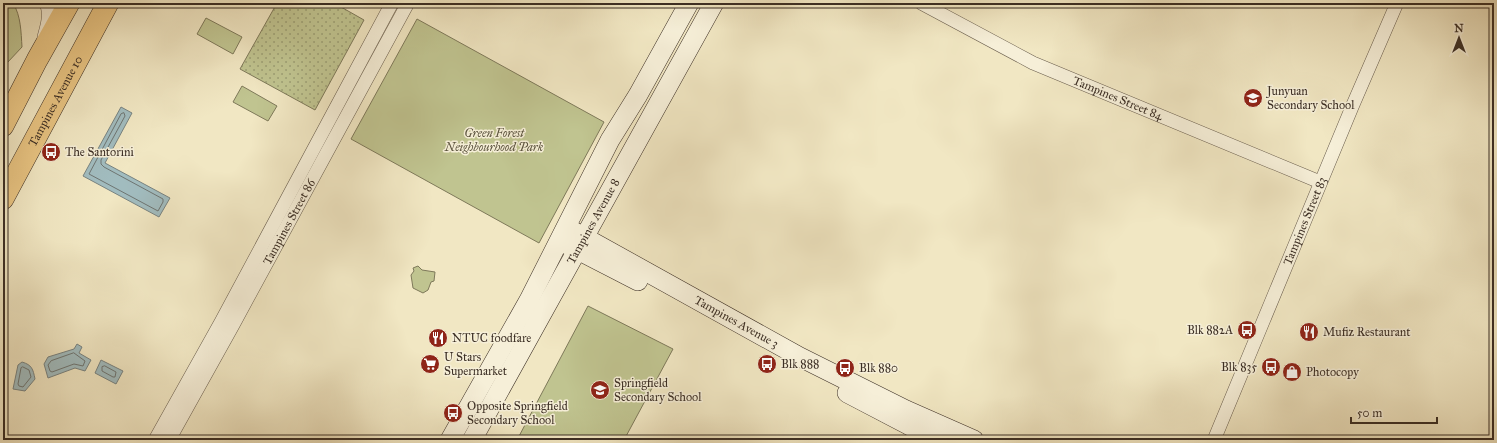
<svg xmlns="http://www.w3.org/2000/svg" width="1497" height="443" font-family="'IM FELL Great Primer',serif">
	<defs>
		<pattern id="grass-dots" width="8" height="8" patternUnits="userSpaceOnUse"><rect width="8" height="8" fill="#c0c490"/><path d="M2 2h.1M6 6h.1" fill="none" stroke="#9da075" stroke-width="1.8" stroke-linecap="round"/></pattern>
	</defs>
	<rect width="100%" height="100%" fill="#f1e7c3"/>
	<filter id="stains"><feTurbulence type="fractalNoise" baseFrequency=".005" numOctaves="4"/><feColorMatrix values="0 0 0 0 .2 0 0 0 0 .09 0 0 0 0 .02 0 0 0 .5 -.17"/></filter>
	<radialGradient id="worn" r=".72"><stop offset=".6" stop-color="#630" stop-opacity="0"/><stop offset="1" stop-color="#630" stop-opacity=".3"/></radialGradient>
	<!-- grass -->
	<polygon fill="url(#grass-dots)" stroke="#7e795a" points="277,3 334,3 364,20 315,110 240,69"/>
	<!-- park -->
	<g fill="#c0c490" stroke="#7e795a">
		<path d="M3,3H13C21,16 21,32 22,47L7,63L3,70Z"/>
		<polygon points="206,18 242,37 233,54 197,34"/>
		<polygon points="417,19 604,122 539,243 351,139"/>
		<polygon points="242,86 277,106 268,121 233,102"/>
		<polygon points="418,266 422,270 435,272 434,281 431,282 428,290 423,293 413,288 411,275 414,271 413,268"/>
		<polygon points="588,306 673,349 624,440 517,440"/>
	</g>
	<!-- water -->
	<g fill="#a1bcbf" stroke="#788381">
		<polygon points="121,107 132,113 105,163 170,198 159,217 83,176"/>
		<polygon points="77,344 82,347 79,353 91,360 85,371 75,368 48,378 44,364 48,357 74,349"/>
		<polygon points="101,360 123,371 116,384 95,373"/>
		<path d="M22,362C32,365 33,369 35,379L25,391L13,389L18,365Z"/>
	</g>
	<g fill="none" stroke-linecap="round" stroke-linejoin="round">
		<!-- shore -->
		<g stroke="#6e7572" stroke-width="1">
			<polygon points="124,113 125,116 101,160 101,164 104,167 163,199 163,202 158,211 89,174 121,114"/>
			<polygon points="74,353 85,361 83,366 74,364 52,372 50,371 48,365 51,361"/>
			<polygon points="105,366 116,372 115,377 113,377 102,371 102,367"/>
			<polygon points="23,367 29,370 31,377 23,387 19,386 18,384 21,368"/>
		</g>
		<!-- street casing -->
		<g stroke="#685c4c" stroke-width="14">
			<g id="street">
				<path id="s1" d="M921,3L1033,63L1320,182"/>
				<path d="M44,37C47,26 51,14 46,3"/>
				<polyline points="155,440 221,322 392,3"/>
				<path id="s2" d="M169,440L233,325L408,3"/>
				<path id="s3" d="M1214,440L1352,107L1397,3"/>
			</g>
		</g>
		<!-- secondary casing -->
		<g stroke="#3b2e24" stroke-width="20">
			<g id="secondary">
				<path id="s4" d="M573,231L800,357L906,410L974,440"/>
				<polyline points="566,244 638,281"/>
				<polyline points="847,393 937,440"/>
				<polyline points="450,440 529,300 610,140 638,95 689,3"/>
				<path id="s5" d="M472,440L714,3"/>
			</g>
		</g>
		<!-- primary casing -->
		<g stroke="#3b2e24" stroke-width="22">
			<g id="primary">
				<polyline points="3,126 37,60 69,3"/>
				<path id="s6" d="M3,199L108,3"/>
			</g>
		</g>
		<!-- street -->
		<use href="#street" stroke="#f6efd8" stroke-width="13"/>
		<!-- secondary -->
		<use href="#secondary" stroke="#f6efd8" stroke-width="19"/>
		<!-- primary -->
		<use href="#primary" stroke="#e8c482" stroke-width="21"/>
	</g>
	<!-- icons -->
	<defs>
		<g id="school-disc" transform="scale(1)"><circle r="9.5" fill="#8f2418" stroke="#f6efd8"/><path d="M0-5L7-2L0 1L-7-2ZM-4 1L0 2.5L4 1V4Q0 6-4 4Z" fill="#fff"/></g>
		<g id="bus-disc" transform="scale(1)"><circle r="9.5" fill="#8f2418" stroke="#f6efd8"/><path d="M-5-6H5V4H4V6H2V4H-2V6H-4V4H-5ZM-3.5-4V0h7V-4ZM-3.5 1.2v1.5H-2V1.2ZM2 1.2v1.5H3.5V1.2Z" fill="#fff"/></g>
		<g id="restaurant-disc" transform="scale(1)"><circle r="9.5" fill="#8f2418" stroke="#f6efd8"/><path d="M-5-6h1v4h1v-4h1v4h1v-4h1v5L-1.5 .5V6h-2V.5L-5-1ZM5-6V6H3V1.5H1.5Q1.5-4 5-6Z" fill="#fff"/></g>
		<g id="supermarket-disc" transform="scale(1)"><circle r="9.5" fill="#8f2418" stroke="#f6efd8"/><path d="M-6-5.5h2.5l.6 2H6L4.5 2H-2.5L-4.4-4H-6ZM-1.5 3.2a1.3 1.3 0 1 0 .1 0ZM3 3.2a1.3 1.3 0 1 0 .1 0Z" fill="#fff"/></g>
		<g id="shop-disc" transform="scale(1)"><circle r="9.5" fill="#8f2418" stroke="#f6efd8"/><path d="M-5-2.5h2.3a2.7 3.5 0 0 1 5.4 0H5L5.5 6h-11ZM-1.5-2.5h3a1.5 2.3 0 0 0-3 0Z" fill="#fff"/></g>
	</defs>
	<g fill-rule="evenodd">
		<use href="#school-disc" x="1253" y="98"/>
		<use href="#bus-disc" x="51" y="152"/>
		<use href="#bus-disc" x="1247" y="330"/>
		<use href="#restaurant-disc" x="1309" y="332"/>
		<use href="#restaurant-disc" x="438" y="338"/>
		<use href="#supermarket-disc" x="430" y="364"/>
		<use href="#bus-disc" x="767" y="364"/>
		<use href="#bus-disc" x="1271" y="367"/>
		<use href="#bus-disc" x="845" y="368"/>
		<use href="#shop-disc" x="1292" y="372"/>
		<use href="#school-disc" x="600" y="390"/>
		<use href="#bus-disc" x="453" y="413"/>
	</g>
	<g text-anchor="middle" stroke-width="3" stroke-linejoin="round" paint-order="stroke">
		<!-- poi labels -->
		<g font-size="12" fill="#3b2e24" stroke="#f6efd8" text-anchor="start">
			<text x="1267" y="95">Junyuan<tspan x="1267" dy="14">Secondary School</tspan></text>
			<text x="65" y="156">The Santorini</text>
			<text x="1233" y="334" text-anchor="end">Blk 882A</text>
			<text x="1323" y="336">Mufiz Restaurant</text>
			<text x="452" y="342">NTUC foodfare</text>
			<text x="444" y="361">U Stars<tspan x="444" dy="14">Supermarket</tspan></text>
			<text x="781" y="368">Blk 888</text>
			<text x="1257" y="371" text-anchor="end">Blk 835</text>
			<text x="859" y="372">Blk 880</text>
			<text x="1306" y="376">Photocopy</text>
			<text x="614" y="387">Springfield<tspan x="614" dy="14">Secondary School</tspan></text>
			<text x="467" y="410">Opposite Springfield<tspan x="467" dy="14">Secondary School</tspan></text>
		</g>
		<!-- street labels -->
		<g font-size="12" fill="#3b2e24" stroke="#f6efd8">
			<text dy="4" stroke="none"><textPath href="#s1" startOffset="219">Tampines Street 84</textPath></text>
			<text dy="4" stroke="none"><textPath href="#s6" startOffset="111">Tampines Avenue 10</textPath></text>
			<text dy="4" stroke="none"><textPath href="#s5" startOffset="250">Tampines Avenue 8</textPath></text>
			<text dy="4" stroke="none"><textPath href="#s3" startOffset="237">Tampines Street 83</textPath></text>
			<text dy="4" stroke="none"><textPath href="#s2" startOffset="249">Tampines Street 86</textPath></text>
			<text dy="4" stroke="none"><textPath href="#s4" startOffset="187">Tampines Avenue 3</textPath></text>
		</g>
		<!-- park labels -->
		<g font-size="12" font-style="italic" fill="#5c543f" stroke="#f6efd8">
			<text x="494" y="137">Green Forest<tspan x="494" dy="14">Neighbourhood Park</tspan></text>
		</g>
	</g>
	<!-- margin -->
	<rect width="1497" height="443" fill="none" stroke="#f1e7c3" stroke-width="16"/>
	<rect x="4" y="4" width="1489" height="435" fill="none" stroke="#3b2e24" stroke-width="2"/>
	<rect x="8" y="8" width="1481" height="427" fill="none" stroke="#3b2e24"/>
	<!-- north arrow -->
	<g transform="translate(1459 38)" stroke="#f6efd8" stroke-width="3" paint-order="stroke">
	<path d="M0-3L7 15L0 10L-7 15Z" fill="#3b2e24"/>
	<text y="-6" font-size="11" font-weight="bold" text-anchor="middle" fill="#3b2e24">N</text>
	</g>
	<!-- scale -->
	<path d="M1351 417v6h86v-6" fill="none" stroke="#3b2e24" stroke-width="2"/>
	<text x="1357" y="417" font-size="12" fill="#3b2e24" stroke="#f6efd8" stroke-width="3" paint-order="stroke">50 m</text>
	<rect width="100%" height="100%" filter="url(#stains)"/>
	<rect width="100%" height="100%" fill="url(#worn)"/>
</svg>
